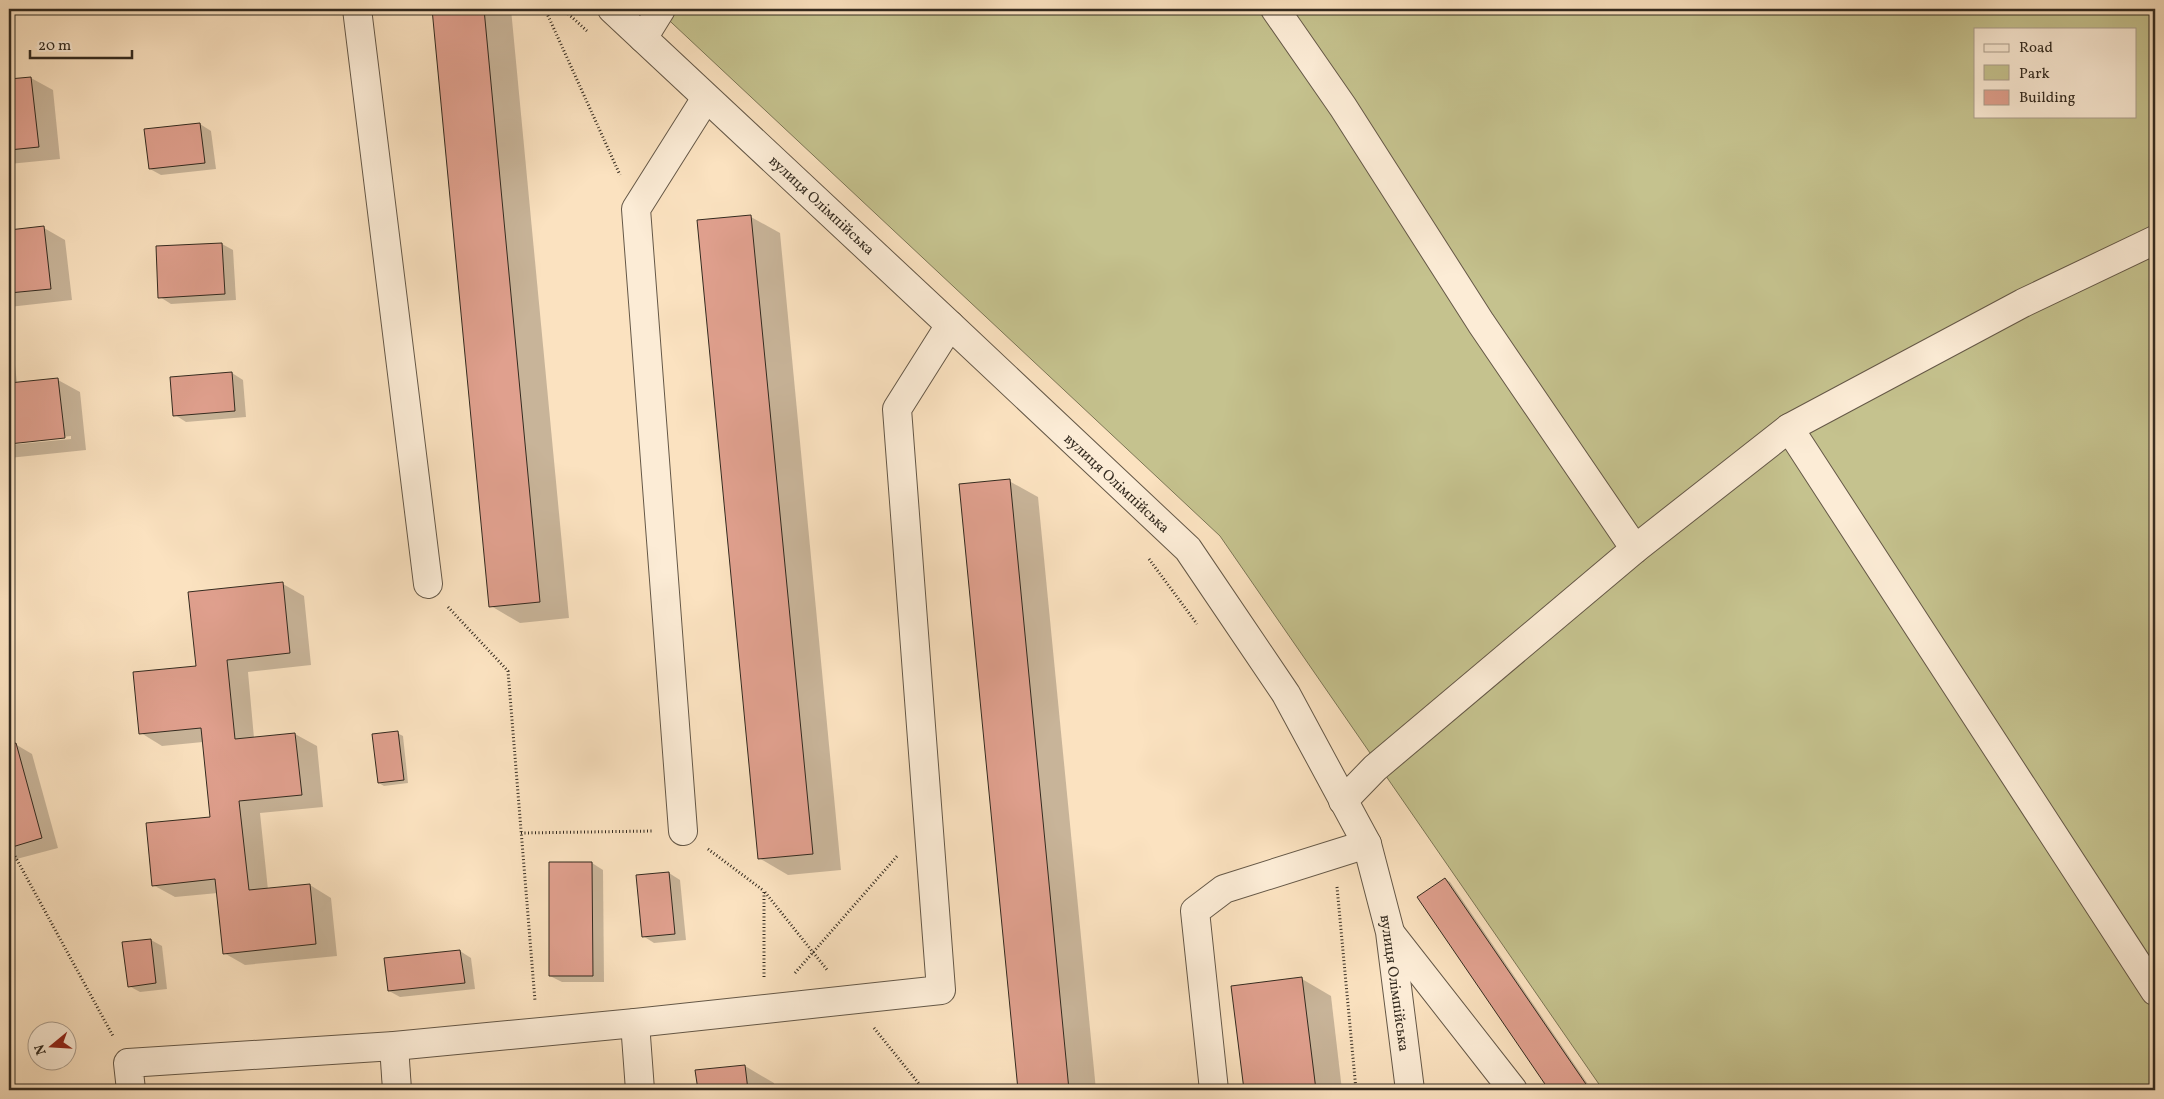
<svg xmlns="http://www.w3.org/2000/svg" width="2164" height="1099" font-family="Vollkorn,serif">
	<rect width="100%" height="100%" fill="#fbe2c0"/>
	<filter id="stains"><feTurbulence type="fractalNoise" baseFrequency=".004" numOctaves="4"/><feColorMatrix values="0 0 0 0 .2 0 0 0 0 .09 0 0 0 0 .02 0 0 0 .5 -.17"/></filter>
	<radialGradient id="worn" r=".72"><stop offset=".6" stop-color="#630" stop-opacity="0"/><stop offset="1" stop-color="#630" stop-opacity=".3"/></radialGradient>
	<!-- green -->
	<path fill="#c5c28e" stroke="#7c7656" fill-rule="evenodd" d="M657,9H2155V1090H1603L1220,536ZM1975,29H2135V116H1975Z"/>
	<!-- shadow -->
	<g fill="#0003">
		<polygon points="433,9 511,9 569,618 520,623 491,606"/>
		<polygon points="31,78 53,90 60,159 9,164 9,80"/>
		<polygon points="200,124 211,131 216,169 161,175 150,169"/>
		<polygon points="751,217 780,233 841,870 788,875 759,858"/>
		<polygon points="44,228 65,240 72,300 9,307 17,384 58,380 80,392 86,450 9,458 9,445 71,439 71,436 9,443 9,231"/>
		<polygon points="222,244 233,250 236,300 171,304 160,297"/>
		<polygon points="232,373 243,380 246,417 186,422 175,415"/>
		<polygon points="1009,481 1038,497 1096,1090 1019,1090 960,485"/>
		<polygon points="283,584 304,596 311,665 248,672 254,738 295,734 317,746 323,807 260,813 268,890 310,885 331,898 337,956 245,965 224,953 218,893 175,897 153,885 211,818 203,742 162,746 141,733 197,667"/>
		<polygon points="397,733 403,736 408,783 384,786 379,783"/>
		<polygon points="15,744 32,754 58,848 9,861 9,746"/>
		<polygon points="592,863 603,870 604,982 562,982 550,976"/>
		<polygon points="669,873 680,880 686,940 654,943 643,936"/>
		<polygon points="1445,879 1450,882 1592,1090 1550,1090 1419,897"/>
		<polygon points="151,940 162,946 167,989 140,992 129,986 124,943"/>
		<polygon points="460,951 471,958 475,989 400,997 389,991"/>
		<polygon points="1302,979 1331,996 1342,1090 1245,1090 1233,987"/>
		<polygon points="745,1066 774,1083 775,1090 699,1090 697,1071"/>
	</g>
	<!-- building -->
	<g fill="#e0a08e" stroke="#332a1f">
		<polygon points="432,9 484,9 540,602 489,607"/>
		<polygon points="31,77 39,147 9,150 9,79"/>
		<polygon points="200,123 205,163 149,169 144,129"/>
		<polygon points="751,215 813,854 758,859 697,220"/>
		<polygon points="44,226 51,289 9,293 9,230"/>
		<polygon points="222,243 225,294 158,298 156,246"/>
		<polygon points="232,372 235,411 173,416 170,377"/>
		<polygon points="58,378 65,438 9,444 9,383"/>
		<polygon points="1010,479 1069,1090 1018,1090 959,484"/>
		<polygon points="283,582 290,653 227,660 235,739 295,733 302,795 239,801 249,890 310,884 316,944 223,954 215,879 152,886 146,823 210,817 201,728 139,734 133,672 196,666 188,592"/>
		<polygon points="398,731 404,780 378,783 372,734"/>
		<polygon points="16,743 42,838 9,848 9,745"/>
		<polygon points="549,862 592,862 593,976 549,976"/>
		<polygon points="669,872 675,934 642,937 636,875"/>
		<polygon points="1445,878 1590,1090 1549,1090 1417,897"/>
		<polygon points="151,939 156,983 128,987 122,942"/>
		<polygon points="460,950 465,983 388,991 384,958"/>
		<polygon points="1302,977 1316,1090 1244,1090 1231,986"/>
		<polygon points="745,1065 748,1090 698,1090 695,1070"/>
	</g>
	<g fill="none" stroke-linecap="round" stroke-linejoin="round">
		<!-- minor casing -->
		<g stroke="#655847" stroke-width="30">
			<g id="minor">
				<polyline points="357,9 428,584"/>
				<polyline points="612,9 950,325 1188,549 1286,694 1367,844 1390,932 1410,1090"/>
				<polyline points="1275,9 1343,107 1481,323 1635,549"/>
				<polyline points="643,38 661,9"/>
				<polyline points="1789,428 2023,303 2155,240"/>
				<polyline points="1343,801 1375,768 1635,549 1789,428 2155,991"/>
				<polyline points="683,831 636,209 706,98"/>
				<polyline points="1391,934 1513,1090"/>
				<polyline points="635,1023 640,1090"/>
				<polyline points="394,1046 397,1090"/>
				<polyline points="131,1090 128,1063 394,1046 635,1023 941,990 897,409 950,325"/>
				<polyline points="1214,1090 1195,911 1224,889 1367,844"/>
			</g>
		</g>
		<!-- path -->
		<g stroke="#332a1f" stroke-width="3" stroke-dasharray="1 2.5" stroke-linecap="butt">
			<polyline points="545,9 620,175"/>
			<polyline points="563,9 587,31"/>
			<polyline points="1149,559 1197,624"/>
			<polyline points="448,607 508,671 535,1001"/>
			<polyline points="521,833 653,831"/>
			<polyline points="10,847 113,1036"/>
			<polyline points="708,849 764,891"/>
			<polyline points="1337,887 1356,1090"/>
			<polyline points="795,973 898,855"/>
			<polyline points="764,977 764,891 828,971"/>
			<polyline points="874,1028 924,1090"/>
		</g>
		<!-- minor -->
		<use href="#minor" stroke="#fcecd6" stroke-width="28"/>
	</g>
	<g text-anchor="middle" stroke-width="4" stroke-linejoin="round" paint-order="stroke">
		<!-- street labels -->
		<g font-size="15" fill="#332a1f" stroke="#fcecd6">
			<text transform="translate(822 205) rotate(43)" y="5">вулиця Олімпійська</text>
			<text transform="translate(1117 483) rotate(43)" y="5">вулиця Олімпійська</text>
			<text transform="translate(1395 983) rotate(82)" y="5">вулиця Олімпійська</text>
		</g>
	</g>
	<!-- margin -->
	<rect width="2164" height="1099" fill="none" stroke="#fbe2c0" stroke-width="30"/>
	<rect x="10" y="10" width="2144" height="1079" fill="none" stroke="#332a1f" stroke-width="2.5"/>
	<rect x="15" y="15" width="2134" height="1069" fill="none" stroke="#332a1f"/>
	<!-- legend -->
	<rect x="1974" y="28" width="162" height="90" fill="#fcecd6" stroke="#ac9e8d"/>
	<rect x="1984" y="44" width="25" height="8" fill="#fcecd6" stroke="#ac9e8d"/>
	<text x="2019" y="52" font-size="15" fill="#332a1f">Road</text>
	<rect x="1984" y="65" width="25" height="15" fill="#c5c28e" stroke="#ac9e8d"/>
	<text x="2019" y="78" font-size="15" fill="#332a1f">Park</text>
	<rect x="1984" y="90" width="25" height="15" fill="#e0a08e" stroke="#ac9e8d"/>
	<text x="2019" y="102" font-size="15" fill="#332a1f">Building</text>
	<!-- north arrow -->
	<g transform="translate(52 1046) rotate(252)"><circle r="24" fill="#fcecd6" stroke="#ac9e8d"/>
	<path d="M0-4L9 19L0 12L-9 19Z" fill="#8f2418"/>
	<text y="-8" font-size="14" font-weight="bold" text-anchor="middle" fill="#332a1f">N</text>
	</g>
	<!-- scale -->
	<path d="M30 50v8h102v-8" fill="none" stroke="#332a1f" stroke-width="2.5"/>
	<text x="38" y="50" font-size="15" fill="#332a1f" stroke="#fcecd6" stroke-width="4" paint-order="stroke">20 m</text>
	<rect width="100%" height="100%" filter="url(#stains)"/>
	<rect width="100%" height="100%" fill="url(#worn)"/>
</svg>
